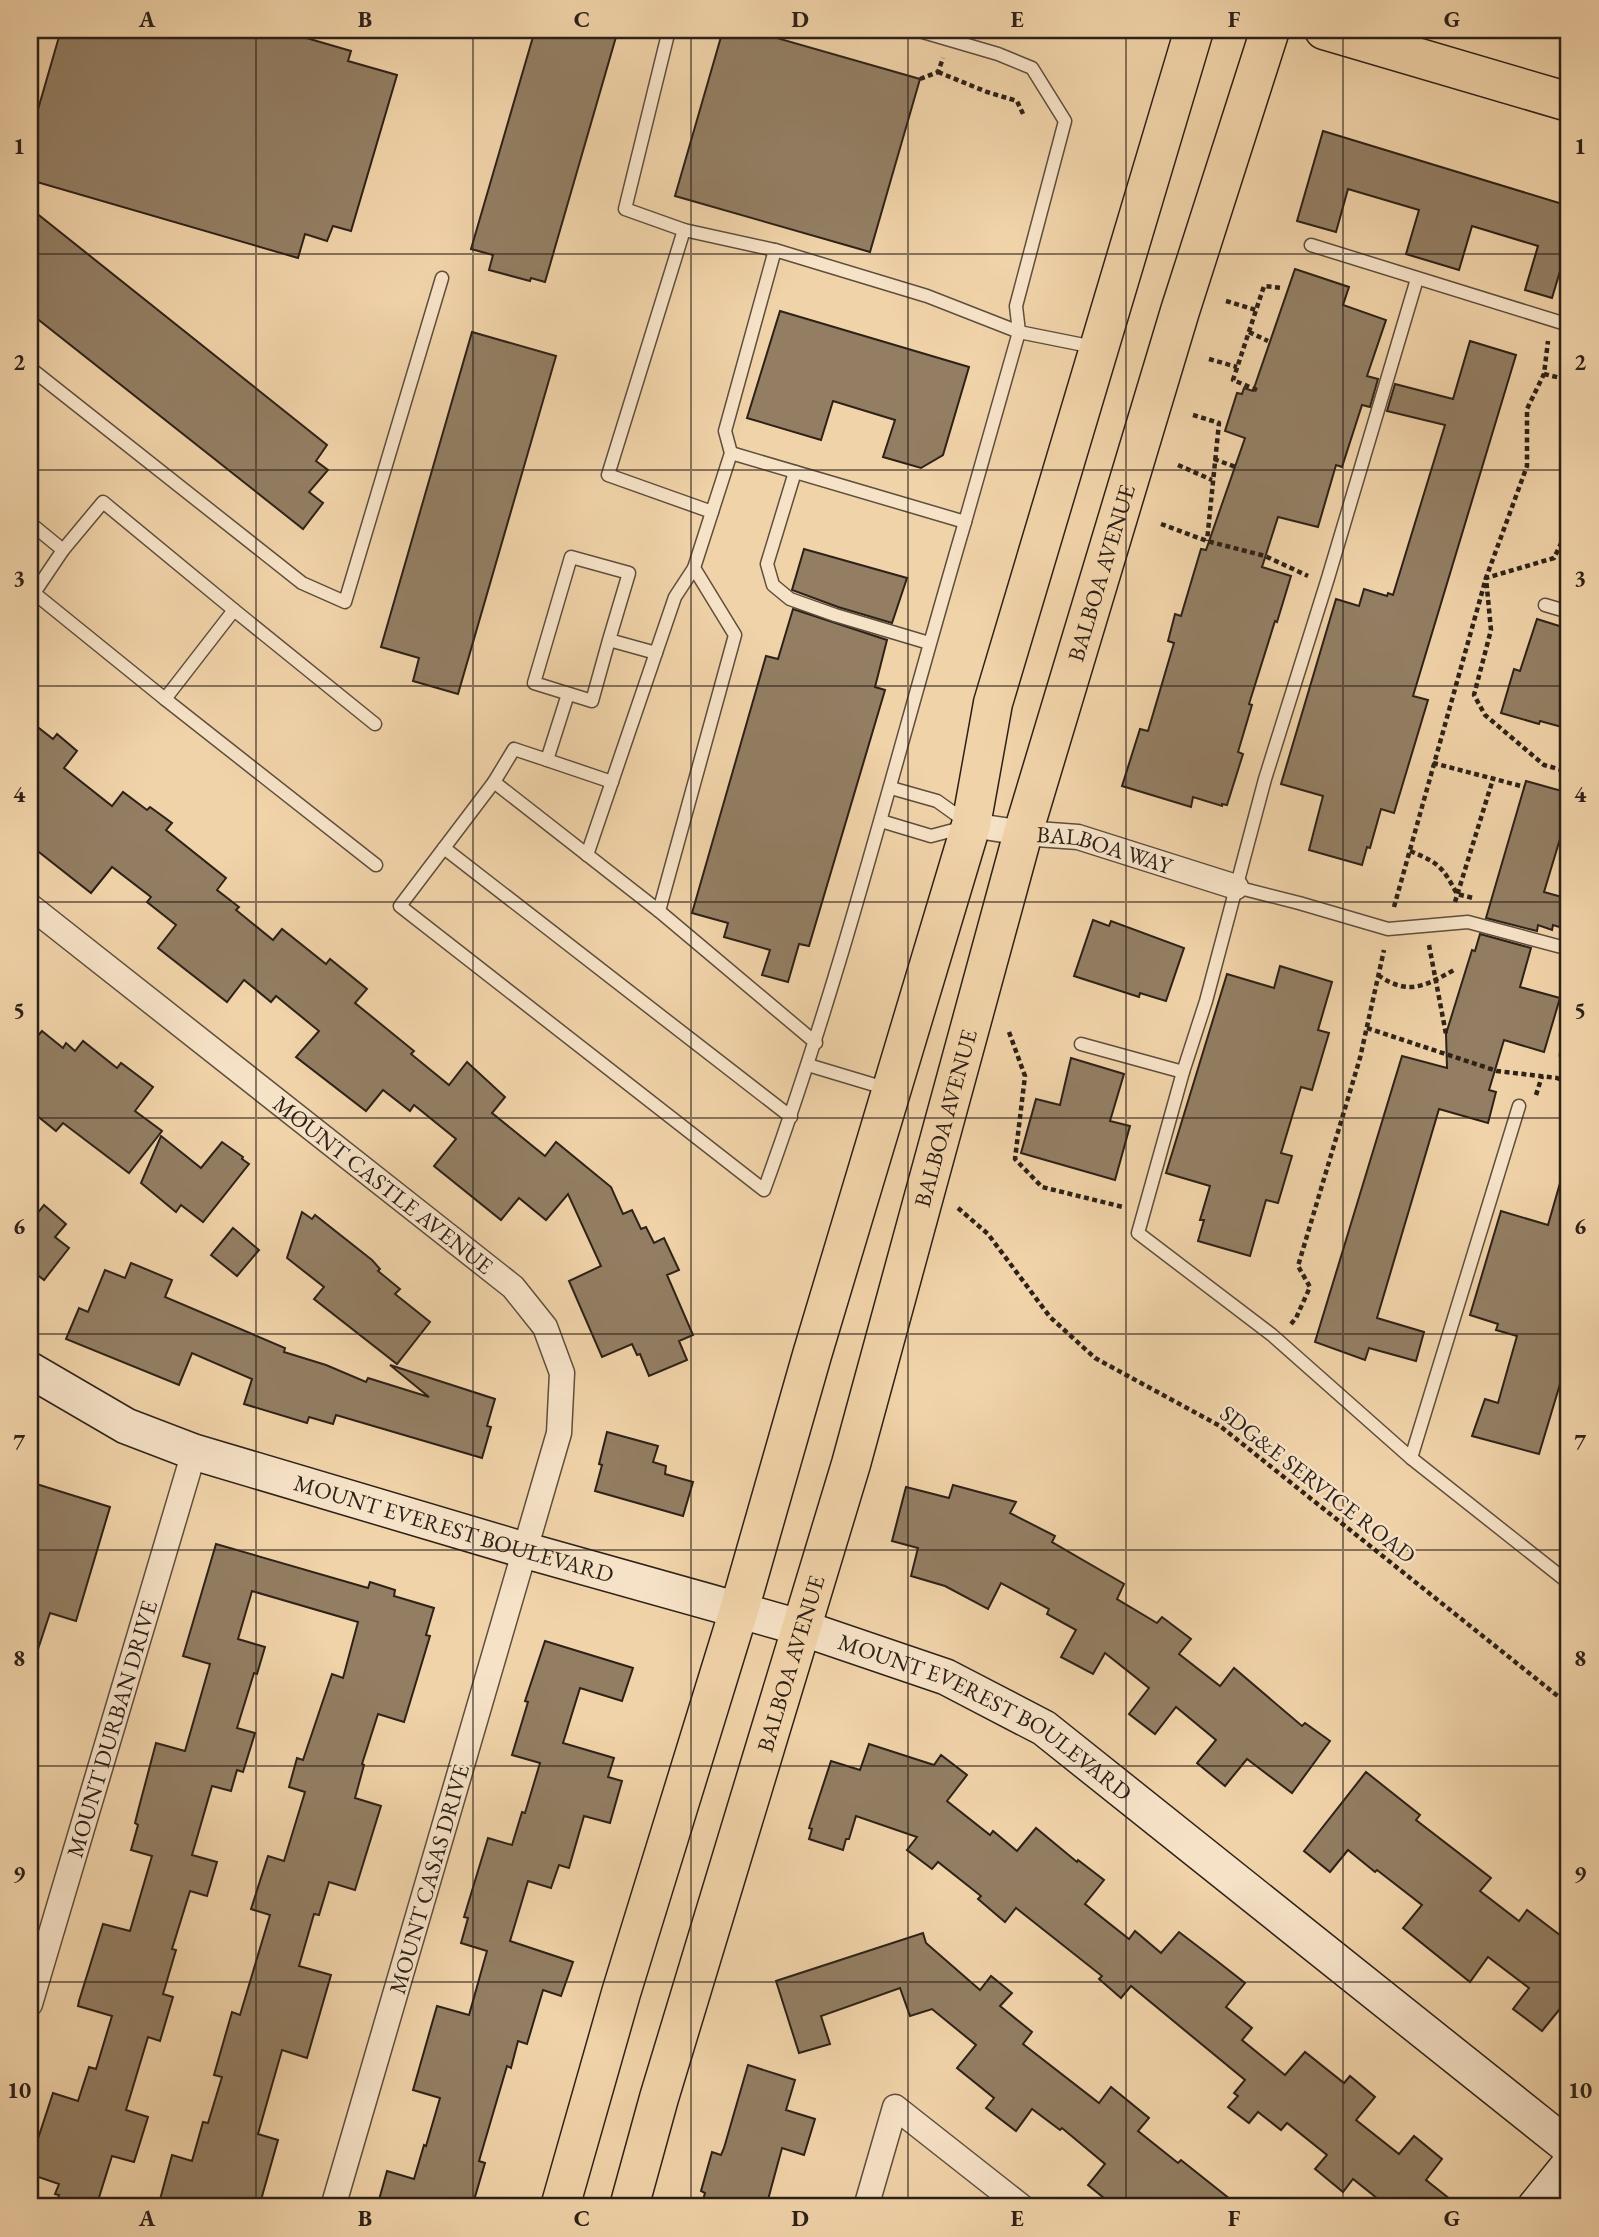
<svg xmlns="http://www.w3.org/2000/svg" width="1599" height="2237" font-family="'EB Garamond',serif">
	<rect width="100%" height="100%" fill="#f1d3a9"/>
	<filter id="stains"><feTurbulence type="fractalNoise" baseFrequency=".00286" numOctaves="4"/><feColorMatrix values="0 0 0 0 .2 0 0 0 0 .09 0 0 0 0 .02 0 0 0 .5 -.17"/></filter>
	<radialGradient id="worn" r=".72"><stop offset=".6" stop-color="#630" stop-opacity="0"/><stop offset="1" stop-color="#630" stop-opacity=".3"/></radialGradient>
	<!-- building -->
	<g fill="#937e63" stroke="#2d2118" stroke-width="2">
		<polygon points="61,30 279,30 351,51 348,61 397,75 351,231 333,226 327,241 305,234 298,258 30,180 30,137"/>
		<polygon points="535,30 618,30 545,282 531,278 530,281 489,270 493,255 471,249"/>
		<polygon points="723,30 749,30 920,79 870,252 675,196"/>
		<polygon points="1323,131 1569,206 1569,241 1552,298 1525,290 1538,246 1472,226 1459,270 1406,254 1419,210 1348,189 1336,232 1297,221"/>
		<polygon points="30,208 327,445 316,461 328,470 309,492 323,503 303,529 30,313"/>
		<polygon points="1295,269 1349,287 1343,305 1386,320 1367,376 1378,379 1370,407 1362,405 1342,467 1336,465 1318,527 1278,517 1262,567 1291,576 1277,622 1275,621 1249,704 1252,705 1238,752 1243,754 1227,805 1222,804 1222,806 1193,797 1191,807 1122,786 1140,729 1148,731 1174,643 1168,641 1175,614 1181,616 1201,549 1206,550 1245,438 1225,431 1237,393 1242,394 1244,388 1253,391"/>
		<polygon points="780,311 969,367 943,455 921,468 883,457 895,420 833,401 821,440 747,418"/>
		<polygon points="472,332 556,356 458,694 413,681 419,658 381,647"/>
		<polygon points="1470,341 1516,355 1413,696 1428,700 1394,813 1381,809 1370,848 1367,847 1362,865 1309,850 1323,796 1281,784 1336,599 1359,606 1364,589 1387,596 1388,593 1393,595 1445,425 1387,411 1395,384 1453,399"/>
		<polygon points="804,549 907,578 892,623 838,607 792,590"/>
		<polygon points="793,609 887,640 875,687 885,690 809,946 799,944 788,982 762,975 770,950 724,937 728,923 692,913 766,656 778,659"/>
		<polygon points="1537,619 1569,629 1569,661 1562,683 1569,685 1569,729 1540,721 1539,724 1501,713 1514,669 1520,671"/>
		<polygon points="30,721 53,739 57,734 77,751 64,768 112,806 123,792 147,810 150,807 172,823 166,830 226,878 217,890 239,907 236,910 273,940 282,929 326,964 330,959 367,989 355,1003 414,1051 411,1054 449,1085 467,1062 505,1097 492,1113 545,1156 556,1142 611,1187 623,1214 632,1210 641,1229 646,1227 654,1243 664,1238 679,1270 667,1275 693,1335 679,1341 687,1360 649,1376 640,1354 637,1355 632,1344 602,1357 569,1281 601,1266 568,1194 546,1220 519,1198 501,1220 434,1166 456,1139 414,1105 410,1111 383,1090 366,1111 296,1057 319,1031 276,996 271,1002 244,980 227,1002 158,948 176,925 147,902 151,897 112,867 91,893 30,845"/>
		<polygon points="1526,781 1569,793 1569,809 1544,892 1569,899 1569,930 1553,925 1552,930 1538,925 1537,931 1486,918"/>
		<polygon points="1093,920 1109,926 1111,921 1184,948 1166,1001 1140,993 1139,997 1074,976"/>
		<polygon points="1480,934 1531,948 1520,987 1560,998 1544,1052 1504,1040 1489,1090 1496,1092 1488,1123 1439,1109 1377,1318 1424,1332 1416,1361 1369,1348 1365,1360 1315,1342 1402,1056 1447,1068 1446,1034 1472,950 1475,951"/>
		<polygon points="1280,966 1332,982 1318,1030 1329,1033 1312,1090 1301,1087 1281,1153 1292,1156 1278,1203 1266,1200 1250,1256 1198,1241 1204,1220 1200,1220 1210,1186 1166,1173 1227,974 1274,988"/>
		<polygon points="42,1031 63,1048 66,1043 75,1051 83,1041 117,1068 121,1063 153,1087 135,1111 162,1131 129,1173 63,1123 56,1131 30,1110 30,1045"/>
		<polygon points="1071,1058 1124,1074 1110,1121 1130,1126 1115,1180 1021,1153 1036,1099 1060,1105"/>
		<polygon points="161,1136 201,1168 222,1142 243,1157 242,1159 249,1164 203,1222 181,1205 176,1212 141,1183"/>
		<polygon points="1562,1176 1569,1177 1569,1354 1539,1454 1472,1436 1485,1399 1498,1403 1517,1336 1496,1330 1498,1324 1470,1315 1501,1211 1548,1225"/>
		<polygon points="44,1205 66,1224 55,1237 69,1248 44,1280 30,1269 30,1217 33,1219"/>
		<polygon points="302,1212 312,1219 315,1215 372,1260 380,1269 378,1271 400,1289 395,1294 430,1322 397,1364 314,1299 324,1287 287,1258"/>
		<polygon points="233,1228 259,1250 237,1276 211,1255"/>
		<polygon points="131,1263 172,1280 165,1297 285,1348 284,1352 326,1365 366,1382 368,1378 429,1397 390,1365 495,1399 487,1426 491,1427 482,1458 336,1415 333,1424 309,1417 307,1423 244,1404 252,1379 192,1353 179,1385 66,1339 79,1308 88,1312 105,1270 125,1278"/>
		<polygon points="607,1432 658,1446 653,1462 666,1466 665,1474 693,1482 683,1516 595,1491 602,1465 599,1464"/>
		<polygon points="30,1482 110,1507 76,1621 50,1613 35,1658 30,1657"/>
		<polygon points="953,1485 1016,1502 1010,1513 1055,1536 1052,1542 1124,1584 1117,1599 1157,1623 1162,1617 1191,1639 1179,1654 1220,1686 1234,1668 1302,1726 1305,1723 1330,1741 1292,1793 1247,1759 1225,1786 1197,1763 1216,1740 1176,1707 1155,1734 1129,1714 1149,1688 1105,1653 1093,1674 1061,1657 1076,1630 1047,1614 1049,1609 1001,1583 988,1609 945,1586 911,1576 918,1548 892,1541 906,1487 949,1498"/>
		<polygon points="216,1544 368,1588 370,1582 395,1590 394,1596 434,1608 426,1635 430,1636 404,1722 378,1714 362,1764 364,1765 355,1798 381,1806 355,1890 329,1882 319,1915 314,1914 299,1966 331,1975 307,2058 282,2050 258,2134 278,2140 259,2207 158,2207 172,2155 192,2161 203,2122 208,2123 222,2077 214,2075 232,2012 240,2015 270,1915 251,1909 268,1856 284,1861 305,1792 289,1787 297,1758 303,1760 332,1674 343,1678 358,1622 252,1591 238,1639 265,1647 257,1674 254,1673 237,1728 255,1733 243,1772 237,1770 231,1791 212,1786 192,1855 217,1862 207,1896 190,1891 172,1949 176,1950 163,1994 173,1997 160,2041 148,2037 126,2110 148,2117 134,2162 112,2156 96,2207 55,2207 59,2195 55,2194 59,2184 30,2174 30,2163 53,2093 78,2101 89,2067 96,2069 112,2016 78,2006 79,2001 103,1924 130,1931 152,1856 131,1850 138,1825 135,1823 138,1811 156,1743 185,1751 210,1664 183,1656"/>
		<polygon points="545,1641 633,1668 622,1701 580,1688 563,1743 614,1758 608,1777 622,1781 610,1823 584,1816 569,1868 559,1865 551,1888 528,1881 510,1941 573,1962 561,1996 543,1990 527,2044 518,2041 511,2068 507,2066 479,2161 485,2163 472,2207 377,2207 387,2171 414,2179 424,2145 426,2146 440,2098 413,2090 437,2006 469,2015 487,1951 461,1943 468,1918 464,1917 488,1838 512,1845 522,1812 525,1813 540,1763 512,1755 528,1702 525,1701"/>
		<polygon points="869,1744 934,1765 941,1755 967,1775 947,1801 990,1835 993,1831 1017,1851 1036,1828 1077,1862 1078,1860 1104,1880 1085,1904 1129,1939 1135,1931 1161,1953 1179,1932 1217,1961 1245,1983 1226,2007 1252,2028 1242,2040 1285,2075 1305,2052 1344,2083 1350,2076 1375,2097 1356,2120 1399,2154 1414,2136 1442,2159 1426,2180 1460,2207 1388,2207 1353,2179 1343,2192 1315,2169 1327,2155 1287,2123 1281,2130 1258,2112 1249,2123 1228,2107 1238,2096 1234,2093 1245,2080 1131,1986 1121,1998 1099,1979 1102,1976 1016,1908 1005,1922 978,1899 981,1896 938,1862 932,1869 907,1850 917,1837 856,1816 849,1839 846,1839 843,1850 809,1839 812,1829 809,1828 831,1761 860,1770"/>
		<polygon points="1366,1772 1420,1815 1416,1820 1491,1878 1480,1891 1519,1921 1527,1910 1569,1942 1569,2018 1559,2010 1542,2031 1513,2009 1529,1988 1488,1957 1470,1982 1403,1928 1422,1905 1377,1870 1375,1872 1348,1850 1330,1872 1304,1851"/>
		<polygon points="923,1933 926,1943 980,1990 991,1976 1012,1993 1000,2006 1032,2032 1023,2044 1099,2103 1111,2087 1149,2118 1138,2131 1178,2163 1181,2160 1240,2207 1115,2207 1088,2185 1105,2164 1062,2128 1060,2130 1032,2109 1016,2131 986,2108 994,2098 957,2068 976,2045 932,2009 910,2016 900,1988 821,2016 830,2044 799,2053 776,1981"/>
		<polygon points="748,2065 795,2080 786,2110 815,2119 804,2155 782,2148 766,2207 701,2207 705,2193 701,2191 712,2152 721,2155 724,2148"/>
	</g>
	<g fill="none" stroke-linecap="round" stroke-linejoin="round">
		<!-- lane casing -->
		<g stroke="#5e4e3c" stroke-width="15">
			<g id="lane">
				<polyline points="669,30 625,209 684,230"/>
				<polyline points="1311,245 1569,325"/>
				<polyline points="1417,279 1328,578 1265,779 1206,1001 1183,1072 1138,1233 1272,1335 1411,1458 1569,1583"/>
				<polyline points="30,368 302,583 345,602 442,278"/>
				<polyline points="731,453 965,522 1019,332 1016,306 1065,121 1032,68 998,54 916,30"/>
				<polyline points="795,472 767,564 773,585 790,599 835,615 929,643"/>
				<polygon points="103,502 234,610 165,699 34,593 63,550"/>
				<polyline points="712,512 608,475 684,230 775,250"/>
				<polyline points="30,523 63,550"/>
				<polyline points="1545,605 1569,612"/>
				<polyline points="234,610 375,724"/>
				<polyline points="609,640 592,701 534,683 571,557 629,573 609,640 656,653"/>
				<polyline points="165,699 376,865"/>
				<polyline points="547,760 612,782"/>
				<polyline points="494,782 514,749 547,760 568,694"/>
				<polyline points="891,788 937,801 965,821"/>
				<polyline points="881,821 931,836 965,827"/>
				<polyline points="444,848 791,1117"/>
				<polyline points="587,855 675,597 694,568"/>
				<polyline points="1236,887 1299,903 1388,929 1468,922 1569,949"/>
				<polyline points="659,911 735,635 694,568 731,453 725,431 775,250 927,296 1019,332 1094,347"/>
				<path d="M816,1043L659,911L494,782L400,906L764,1190C844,971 899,745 965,522"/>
				<polyline points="1081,1044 1183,1072"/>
				<polyline points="1566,1055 1569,1044"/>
				<polyline points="808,1065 888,1089"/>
				<polyline points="1411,1458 1519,1106"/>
			</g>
		</g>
		<!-- street casing -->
		<g stroke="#5e4e3c" stroke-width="27">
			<g id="street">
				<path id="s1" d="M971,825L1023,833L1078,837L1236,887"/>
				<path id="s2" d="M30,906L513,1287L545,1327L562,1373L559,1433L333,2207"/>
				<path id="s3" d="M30,2004L194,1452"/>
				<polyline points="866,2207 895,2107 1022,2207"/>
			</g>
		</g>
		<!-- secondary casing -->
		<g stroke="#2d2118" stroke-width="38">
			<g id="secondary">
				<path id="s4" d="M30,1370L126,1426L194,1452L524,1550L802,1628L946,1677L1044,1728L1569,2147"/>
				<polyline points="1535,2207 1569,2165"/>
			</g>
		</g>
		<!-- primary casing -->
		<g stroke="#2d2118" stroke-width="41">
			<g id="primary">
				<polyline points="1324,30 1569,102"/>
				<polyline points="560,2207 621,1993 739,1610 812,1355 971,825 993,703 1194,30"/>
				<path id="s5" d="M629,2207L659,2098L851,1464L1023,833L1180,311L1270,30"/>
			</g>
		</g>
		<!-- path -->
		<g stroke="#2d2118" stroke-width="4.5" stroke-dasharray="5 3.5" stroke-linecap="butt">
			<polyline points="938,72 987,92 1017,101 1024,116"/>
			<polyline points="920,79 938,72 943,58"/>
			<polyline points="1226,301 1256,310"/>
			<polyline points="1249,332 1268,341"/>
			<polyline points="1209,359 1237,367"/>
			<polyline points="1544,374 1569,380"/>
			<polyline points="1257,390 1233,380 1264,286 1283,288"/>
			<polyline points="1193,415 1219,423 1207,541"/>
			<polyline points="1214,459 1238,468"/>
			<polyline points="1178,465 1212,480"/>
			<polyline points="1161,524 1207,541 1265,556 1308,576"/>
			<polyline points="1569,527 1554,558 1486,578 1491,630 1474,695 1485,715 1544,765 1569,772"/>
			<polyline points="1433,763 1525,787"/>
			<path d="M1410,851C1439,863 1442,866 1457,894L1473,898"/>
			<polyline points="1455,902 1493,779"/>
			<polyline points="1394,907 1486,578 1527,466 1527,409 1544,374 1548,341"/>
			<polyline points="1429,945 1446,1034"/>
			<path d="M1378,975C1408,996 1425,986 1454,970"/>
			<polyline points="1367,1028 1497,1071 1557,1078 1569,1083"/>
			<polyline points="1009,1032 1025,1076 1015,1159 1042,1187 1123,1207"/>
			<polyline points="1536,1095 1542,1076"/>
			<polyline points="958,1208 988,1234 1050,1317 1095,1358 1220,1426 1569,1705"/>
			<polyline points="1291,1324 1296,1318 1310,1287 1298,1266 1360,1058 1384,950"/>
			<polyline points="1569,1465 1562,1487 1569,1495"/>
		</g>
		<!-- lane -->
		<use href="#lane" stroke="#f6e2c7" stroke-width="12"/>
		<!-- street -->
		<use href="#street" stroke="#f6e2c7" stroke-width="24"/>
		<!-- secondary -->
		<use href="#secondary" stroke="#f6e2c7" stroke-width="35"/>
		<!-- primary -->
		<use href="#primary" stroke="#f1d3a9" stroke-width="38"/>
	</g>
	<!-- grid -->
	<path fill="none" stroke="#2d2118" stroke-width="2" stroke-opacity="0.55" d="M256,30V2207M473,30V2207M691,30V2207M908,30V2207M1126,30V2207M1343,30V2207M30,254H1569M30,470H1569M30,686H1569M30,902H1569M30,1118H1569M30,1334H1569M30,1550H1569M30,1766H1569M30,1982H1569"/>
	<g text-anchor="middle" stroke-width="5" stroke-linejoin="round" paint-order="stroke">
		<!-- street labels -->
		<g font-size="23" fill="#2d2118" stroke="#f6e2c7">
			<text dy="8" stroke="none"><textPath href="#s5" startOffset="1701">BALBOA AVENUE</textPath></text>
			<text dy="8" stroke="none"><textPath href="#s1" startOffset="136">BALBOA WAY</textPath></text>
			<text dy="8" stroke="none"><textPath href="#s5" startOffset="1134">BALBOA AVENUE</textPath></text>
			<text dy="8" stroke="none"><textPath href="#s2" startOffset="450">MOUNT CASTLE AVENUE</textPath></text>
			<text transform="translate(1318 1484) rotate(38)" y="8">SDG&amp;E SERVICE ROAD</text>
			<text dy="8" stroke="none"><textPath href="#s4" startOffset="455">MOUNT EVEREST BOULEVARD</textPath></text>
			<text dy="8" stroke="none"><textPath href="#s5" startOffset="567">BALBOA AVENUE</textPath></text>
			<text dy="8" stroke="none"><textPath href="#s4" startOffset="1022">MOUNT EVEREST BOULEVARD</textPath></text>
			<text dy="8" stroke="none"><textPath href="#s3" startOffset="287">MOUNT DURBAN DRIVE</textPath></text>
			<text transform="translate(429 1879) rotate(-74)" y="8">MOUNT CASAS DRIVE</text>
		</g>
	</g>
	<!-- margin -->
	<rect width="1599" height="2237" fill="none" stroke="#f1d3a9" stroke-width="77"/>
	<rect x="38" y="38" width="1522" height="2160" fill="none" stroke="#2d2118" stroke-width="2.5"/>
	<g font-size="23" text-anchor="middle" font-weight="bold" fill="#2d2118">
		<text x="147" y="27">A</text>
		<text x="365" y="27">B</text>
		<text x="582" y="27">C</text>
		<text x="800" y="27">D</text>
		<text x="1017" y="27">E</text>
		<text x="1234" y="27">F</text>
		<text x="1452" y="27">G</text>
		<text x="19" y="154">1</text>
		<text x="1580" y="154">1</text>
		<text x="19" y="370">2</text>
		<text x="1580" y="370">2</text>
		<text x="19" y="586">3</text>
		<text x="1580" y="586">3</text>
		<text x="19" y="802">4</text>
		<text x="1580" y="802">4</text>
		<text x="19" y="1018">5</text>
		<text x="1580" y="1018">5</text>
		<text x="19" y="1234">6</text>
		<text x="1580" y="1234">6</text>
		<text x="19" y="1450">7</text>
		<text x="1580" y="1450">7</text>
		<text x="19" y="1666">8</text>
		<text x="1580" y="1666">8</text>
		<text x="19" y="1882">9</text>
		<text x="1580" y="1882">9</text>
		<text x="19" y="2098">10</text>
		<text x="1580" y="2098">10</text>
		<text x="147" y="2226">A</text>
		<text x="365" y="2226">B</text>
		<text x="582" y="2226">C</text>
		<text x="800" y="2226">D</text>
		<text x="1017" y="2226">E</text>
		<text x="1234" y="2226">F</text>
		<text x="1452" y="2226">G</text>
	</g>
	<rect width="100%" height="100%" filter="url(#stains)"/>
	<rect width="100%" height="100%" fill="url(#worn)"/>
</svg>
